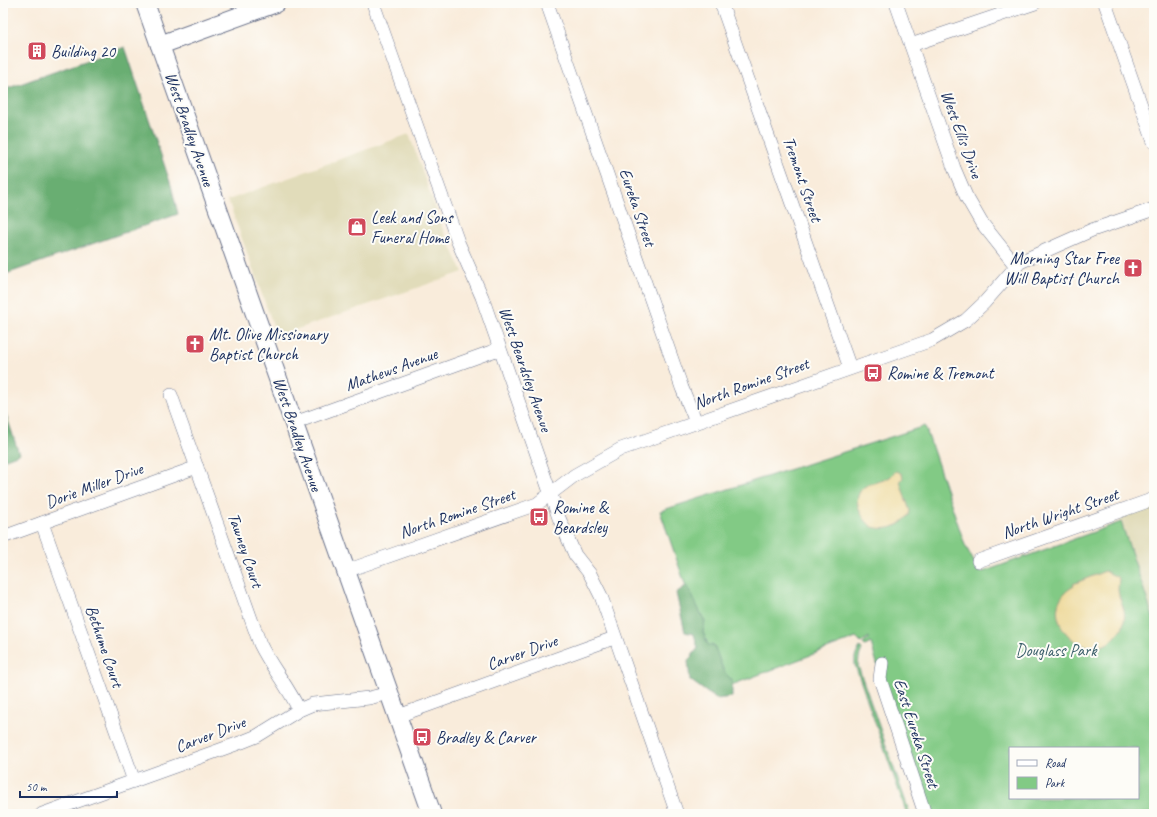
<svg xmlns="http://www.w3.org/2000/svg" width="1157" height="817" font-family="Caveat,sans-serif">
	<rect width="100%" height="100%" fill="#fdfcf7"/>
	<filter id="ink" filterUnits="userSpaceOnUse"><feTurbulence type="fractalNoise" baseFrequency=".025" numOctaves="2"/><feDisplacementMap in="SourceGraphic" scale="8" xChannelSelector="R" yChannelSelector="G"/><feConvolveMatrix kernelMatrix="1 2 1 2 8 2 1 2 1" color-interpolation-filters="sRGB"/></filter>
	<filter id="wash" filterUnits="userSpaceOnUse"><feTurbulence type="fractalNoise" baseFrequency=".012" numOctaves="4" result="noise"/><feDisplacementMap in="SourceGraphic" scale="16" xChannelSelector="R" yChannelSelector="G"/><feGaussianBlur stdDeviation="0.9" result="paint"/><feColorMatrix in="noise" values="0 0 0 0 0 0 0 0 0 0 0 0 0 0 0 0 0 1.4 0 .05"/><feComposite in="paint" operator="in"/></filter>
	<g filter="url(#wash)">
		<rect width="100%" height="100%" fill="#f9ecdb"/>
		<!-- built -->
		<g fill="#e1dcba">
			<polygon points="409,134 443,230 463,272 277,336 228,200"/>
			<polygon points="1154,499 1154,620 1117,511"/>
		</g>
		<!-- green -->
		<g fill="#82ca85" stroke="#4e7c72" fill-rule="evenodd">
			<path d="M925,426L965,545L980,573L1121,522L1154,620V814H927L887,698L871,643L865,646L863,644L869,639V637L861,643L856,638L721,689L660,511ZM1010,748H1138V798H1010Z"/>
			<polygon points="860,647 862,649 859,657 858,666 910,814 907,814 855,665 855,657"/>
		</g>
		<!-- forest -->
		<g fill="#69ae72" stroke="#426e68">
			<polygon points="125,47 171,185 178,214 3,275 3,90"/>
			<polygon points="3,405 19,454 3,460"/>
			<polygon points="687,585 705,622 703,632 708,645 714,645 724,672 732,680 732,697 716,699 690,680 688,661 698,648 694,634 685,632 676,593"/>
		</g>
		<!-- sand -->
		<g fill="#eeda9e" stroke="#84847e">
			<path d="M897,471L902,474L903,478L900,482L910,511L909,515C899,527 888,531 872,527C861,518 850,499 864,487C871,482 883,482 890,477C893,475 893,472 897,471Z"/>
			<path d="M1105,571L1119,578C1119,582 1118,586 1118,590C1120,605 1128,608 1123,626C1122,630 1118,633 1116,636C1086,672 1029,611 1074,586L1073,584Z"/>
		</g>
	</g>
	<g filter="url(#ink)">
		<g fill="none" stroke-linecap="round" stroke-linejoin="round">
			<!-- street casing -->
			<g stroke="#69718a" stroke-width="14">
				<g id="street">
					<polyline points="373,3 458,242 482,297 559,518 575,555 590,574 601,596 677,814"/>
					<polyline points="547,3 682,388 696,422"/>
					<polyline points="721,3 850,368"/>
					<polyline points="896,3 954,168 966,196 981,222 1016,266"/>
					<polyline points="1105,3 1154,142"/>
					<polyline points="911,45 1035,3"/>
					<path d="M171,395L260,644C271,667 288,686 299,710"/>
					<polyline points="294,423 499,349"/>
					<polyline points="42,523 134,781"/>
					<polyline points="3,537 197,467"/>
					<polyline points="978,561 1154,499"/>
					<polyline points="346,571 537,504 575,475 621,449 932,340 966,320 984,303 1020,262 1092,230 1154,209"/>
					<polyline points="882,663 880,679 925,814"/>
					<polyline points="398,716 614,638"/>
					<polyline points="42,814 242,742 257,736 299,710 313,704 369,698 389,693"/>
				</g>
			</g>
			<!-- secondary casing -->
			<g stroke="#69718a" stroke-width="20">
				<g id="secondary">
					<polyline points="145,3 432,814"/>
					<polyline points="160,45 276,3"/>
				</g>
			</g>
			<!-- street -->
			<use href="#street" stroke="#fff" stroke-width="13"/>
			<!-- secondary -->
			<use href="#secondary" stroke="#fff" stroke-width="18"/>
		</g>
	</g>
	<!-- icons -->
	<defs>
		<g id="building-square" transform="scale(1)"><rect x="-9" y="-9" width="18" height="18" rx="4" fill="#d1495b" stroke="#fdfcf7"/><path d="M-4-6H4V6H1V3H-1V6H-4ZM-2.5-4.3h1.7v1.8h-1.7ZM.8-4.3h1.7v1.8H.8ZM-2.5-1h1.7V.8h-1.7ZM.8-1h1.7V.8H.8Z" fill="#fff"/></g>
		<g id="shop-square" transform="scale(1)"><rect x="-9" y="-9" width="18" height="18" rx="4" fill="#d1495b" stroke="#fdfcf7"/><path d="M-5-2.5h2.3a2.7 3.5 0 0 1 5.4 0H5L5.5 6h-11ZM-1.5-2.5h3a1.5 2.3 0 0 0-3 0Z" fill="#fff"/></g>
		<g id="church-square" transform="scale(1)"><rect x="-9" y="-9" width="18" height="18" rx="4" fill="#d1495b" stroke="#fdfcf7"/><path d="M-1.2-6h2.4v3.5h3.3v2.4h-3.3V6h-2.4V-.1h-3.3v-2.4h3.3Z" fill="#fff"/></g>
		<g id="bus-square" transform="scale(1)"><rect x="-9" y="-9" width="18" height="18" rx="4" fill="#d1495b" stroke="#fdfcf7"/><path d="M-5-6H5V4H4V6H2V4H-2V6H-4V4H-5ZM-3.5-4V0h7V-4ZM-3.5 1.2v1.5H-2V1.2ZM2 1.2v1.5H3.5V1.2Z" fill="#fff"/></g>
	</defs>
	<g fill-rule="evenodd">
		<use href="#building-square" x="37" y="51"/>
		<use href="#shop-square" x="357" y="227"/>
		<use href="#church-square" x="1133" y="268"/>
		<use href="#church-square" x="195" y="344"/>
		<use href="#bus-square" x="873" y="373"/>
		<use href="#bus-square" x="539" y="517"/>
		<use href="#bus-square" x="422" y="737"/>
	</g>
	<g text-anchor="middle" stroke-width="4" stroke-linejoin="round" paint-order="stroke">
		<!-- poi labels -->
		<g font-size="17" fill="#1b2f5e" stroke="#fdfcf7" text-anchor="start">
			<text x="51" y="57">Building 20</text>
			<text x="371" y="223">Leek and Sons<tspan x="371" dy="20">Funeral Home</tspan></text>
			<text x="1119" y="264" text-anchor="end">Morning Star Free<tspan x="1119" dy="20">Will Baptist Church</tspan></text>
			<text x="209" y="340">Mt. Olive Missionary<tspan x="209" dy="20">Baptist Church</tspan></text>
			<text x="887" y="379">Romine &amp; Tremont</text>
			<text x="553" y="513">Romine &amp;<tspan x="553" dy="20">Beardsley</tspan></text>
			<text x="436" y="743">Bradley &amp; Carver</text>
		</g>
		<!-- street labels -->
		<g font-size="17" fill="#1b2f5e" stroke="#fdfcf7">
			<text transform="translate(190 129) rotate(71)" y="6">West Bradley Avenue</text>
			<text transform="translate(962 134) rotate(70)" y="6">West Ellis Drive</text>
			<text transform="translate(803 179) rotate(71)" y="6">Tremont Street</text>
			<text transform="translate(638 207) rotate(71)" y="6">Eureka Street</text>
			<text transform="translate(391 369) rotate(-20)" y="6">Mathews Avenue</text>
			<text transform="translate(526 369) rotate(71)" y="6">West Beardsley Avenue</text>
			<text transform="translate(751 383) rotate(-20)" y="6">North Romine Street</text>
			<text transform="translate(298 434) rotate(71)" y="6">West Bradley Avenue</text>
			<text transform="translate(94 485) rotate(-20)" y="6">Dorie Miller Drive</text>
			<text transform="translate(457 513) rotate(-19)" y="6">North Romine Street</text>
			<text transform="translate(1060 513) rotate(-19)" y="6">North Wright Street</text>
			<text transform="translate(246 550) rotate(71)" y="6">Tawney Court</text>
			<text transform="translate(105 646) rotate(71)" y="6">Bethume Court</text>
			<text transform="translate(522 652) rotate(-20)" y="6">Carver Drive</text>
			<text transform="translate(917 733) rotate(72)" y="6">East Eureka Street</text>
			<text transform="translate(210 734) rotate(-21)" y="6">Carver Drive</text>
		</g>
		<!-- park labels -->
		<g font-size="17" fill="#3a5e6a" stroke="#fdfcf7">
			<text x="1056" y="656">Douglass Park</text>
		</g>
	</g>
	<!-- margin -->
	<rect width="1157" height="817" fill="none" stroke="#fdfcf7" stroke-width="16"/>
	<!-- legend -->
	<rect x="1009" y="747" width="130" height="52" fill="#fdfcf7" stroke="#a3aaba"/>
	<rect x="1017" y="760" width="20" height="6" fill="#ffffff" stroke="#a3aaba"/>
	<text x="1045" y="767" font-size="12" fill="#1b2f5e">Road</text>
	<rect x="1017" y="777" width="20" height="12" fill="#82ca85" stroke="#a3aaba"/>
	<text x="1045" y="787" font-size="12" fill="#1b2f5e">Park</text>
	<!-- scale -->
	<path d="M20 791v6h97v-6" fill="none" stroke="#1b2f5e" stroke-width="2"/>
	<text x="26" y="791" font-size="12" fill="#1b2f5e" stroke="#fdfcf7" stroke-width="3" paint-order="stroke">50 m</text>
</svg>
